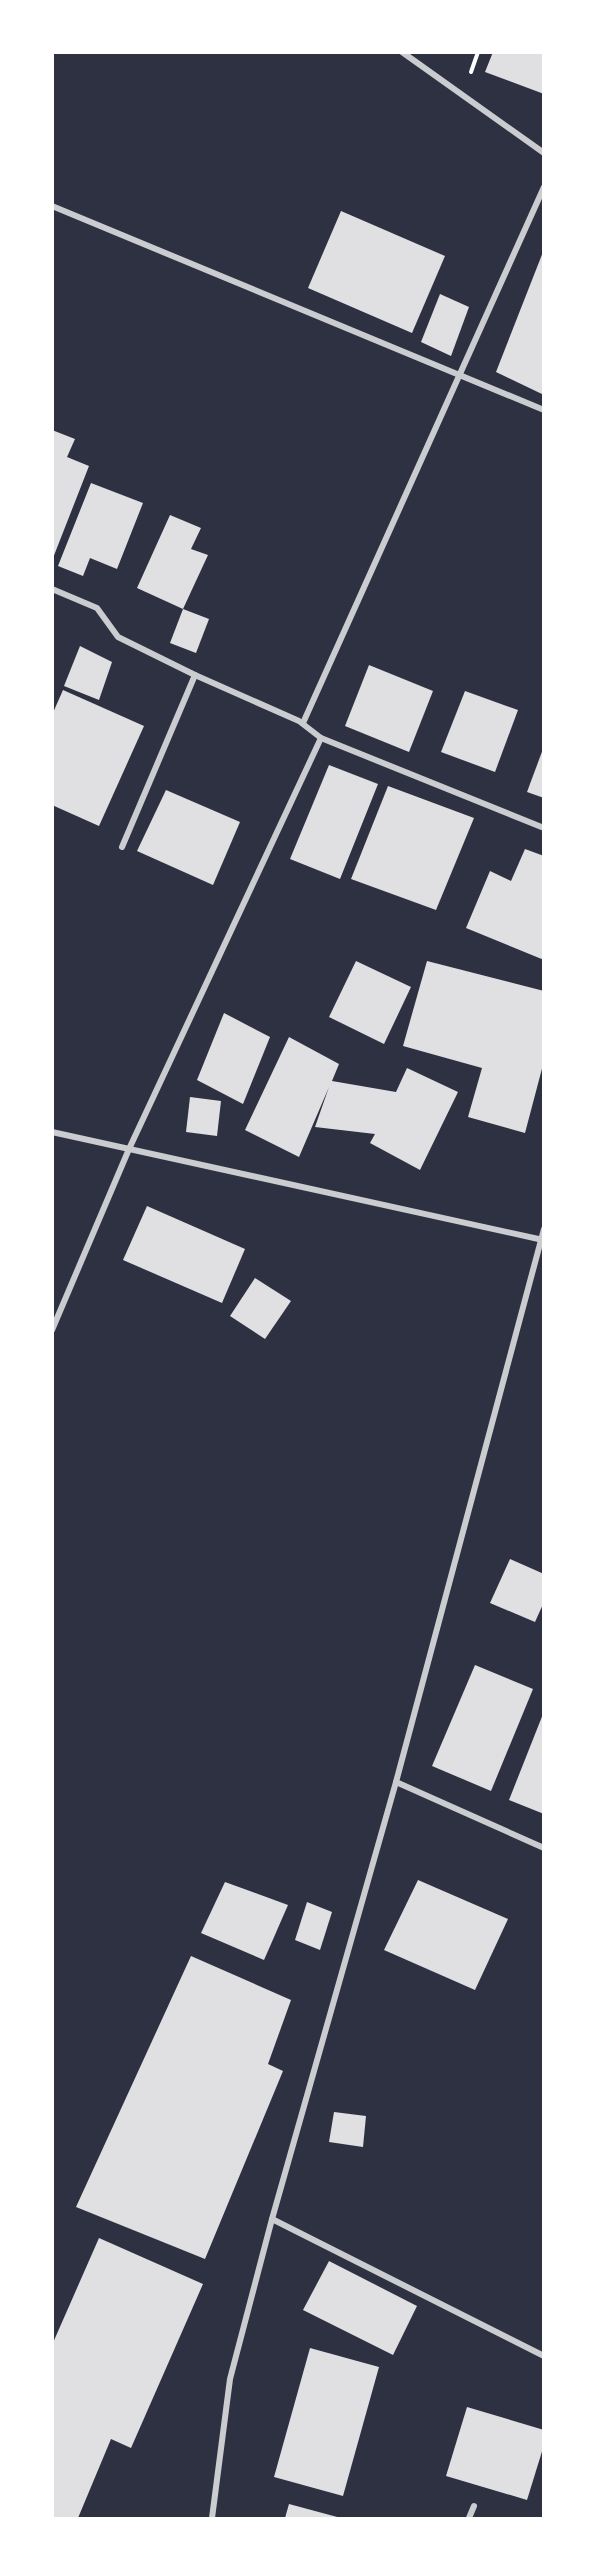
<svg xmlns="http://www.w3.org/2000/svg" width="596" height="2571" font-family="'Exo 2',sans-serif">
	<rect width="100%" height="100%" fill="#2d3142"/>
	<!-- building -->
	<g fill="#e0e0e3">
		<polygon points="493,52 544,52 544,94 485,72"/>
		<polygon points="341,211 445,256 412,333 308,288"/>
		<polygon points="543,252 544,252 544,395 496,372"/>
		<polygon points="440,294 469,307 451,356 421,342"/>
		<polygon points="52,430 75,439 67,457 89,466 53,558"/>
		<polygon points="91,483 143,503 117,569 90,558 83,576 58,566"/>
		<polygon points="170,515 201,528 191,549 208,555 183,609 137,588"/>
		<polygon points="183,609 209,619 196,653 170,643"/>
		<polygon points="80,646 112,662 99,700 64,686"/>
		<polygon points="369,665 433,691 409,752 345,726"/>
		<polygon points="63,690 144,726 99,826 52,805 52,715"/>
		<polygon points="465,691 518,710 495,772 441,752"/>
		<polygon points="543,749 544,749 544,798 527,792"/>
		<polygon points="329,765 378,784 340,879 290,859"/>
		<polygon points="388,786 474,818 436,910 351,879"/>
		<polygon points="166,790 240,822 213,885 137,851"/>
		<polygon points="525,849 544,856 544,960 466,928 490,871 511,881"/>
		<polygon points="356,961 411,987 384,1044 329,1017"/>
		<polygon points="427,961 544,991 544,1061 525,1133 468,1117 482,1068 403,1046"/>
		<polygon points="224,1013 270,1037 243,1104 197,1080"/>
		<polygon points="289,1037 339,1064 332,1081 396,1092 407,1068 458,1092 420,1170 370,1143 375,1134 315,1127 329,1087 299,1157 245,1130"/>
		<polygon points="190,1097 221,1101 217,1136 186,1132"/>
		<polygon points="147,1206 245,1249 222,1303 123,1260"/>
		<polygon points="255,1278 291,1301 265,1339 230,1316"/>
		<polygon points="510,1559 544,1574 544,1602 535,1622 490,1603"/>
		<polygon points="475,1665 533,1689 491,1791 432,1766"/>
		<polygon points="543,1714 544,1714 544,1814 509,1800"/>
		<polygon points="418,1880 508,1919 475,1990 384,1950"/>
		<polygon points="225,1882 288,1905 264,1960 201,1933"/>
		<polygon points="307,1902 332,1912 320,1950 295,1940"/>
		<polygon points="191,1956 291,2000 268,2064 283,2071 205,2259 76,2207"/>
		<polygon points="334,2112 366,2116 363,2147 329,2142"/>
		<polygon points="99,2238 203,2284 131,2448 111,2439 78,2518 52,2518 52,2345"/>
		<polygon points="329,2261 417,2306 393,2355 303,2310"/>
		<polygon points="310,2348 379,2367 343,2496 274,2477"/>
		<polygon points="467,2407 544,2430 544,2445 527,2500 446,2476"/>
		<polygon points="289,2504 341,2518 285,2518"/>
	</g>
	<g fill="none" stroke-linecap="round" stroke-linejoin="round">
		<!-- path -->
		<polyline stroke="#fff" stroke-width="4" points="471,72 478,52"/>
		<!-- minor -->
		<g stroke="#caccd0" stroke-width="6">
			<polyline points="402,52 544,153"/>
			<polyline points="52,206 544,410"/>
			<polyline points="52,589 97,608 118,637 195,675"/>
			<polyline points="303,723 544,187"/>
			<polyline points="122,847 195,675 299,721 321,738 544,828"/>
			<polyline points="52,1132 543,1240"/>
			<polyline points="52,1330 129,1149 321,738"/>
			<polyline points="396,1782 544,1848"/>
			<polyline points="272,2219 544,2356"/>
			<polyline points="212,2518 230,2379 272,2219 396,1782 544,1229"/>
			<polyline points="469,2518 474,2506"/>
		</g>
	</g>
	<!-- border -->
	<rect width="596" height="2571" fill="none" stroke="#ffffff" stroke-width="108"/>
</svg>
